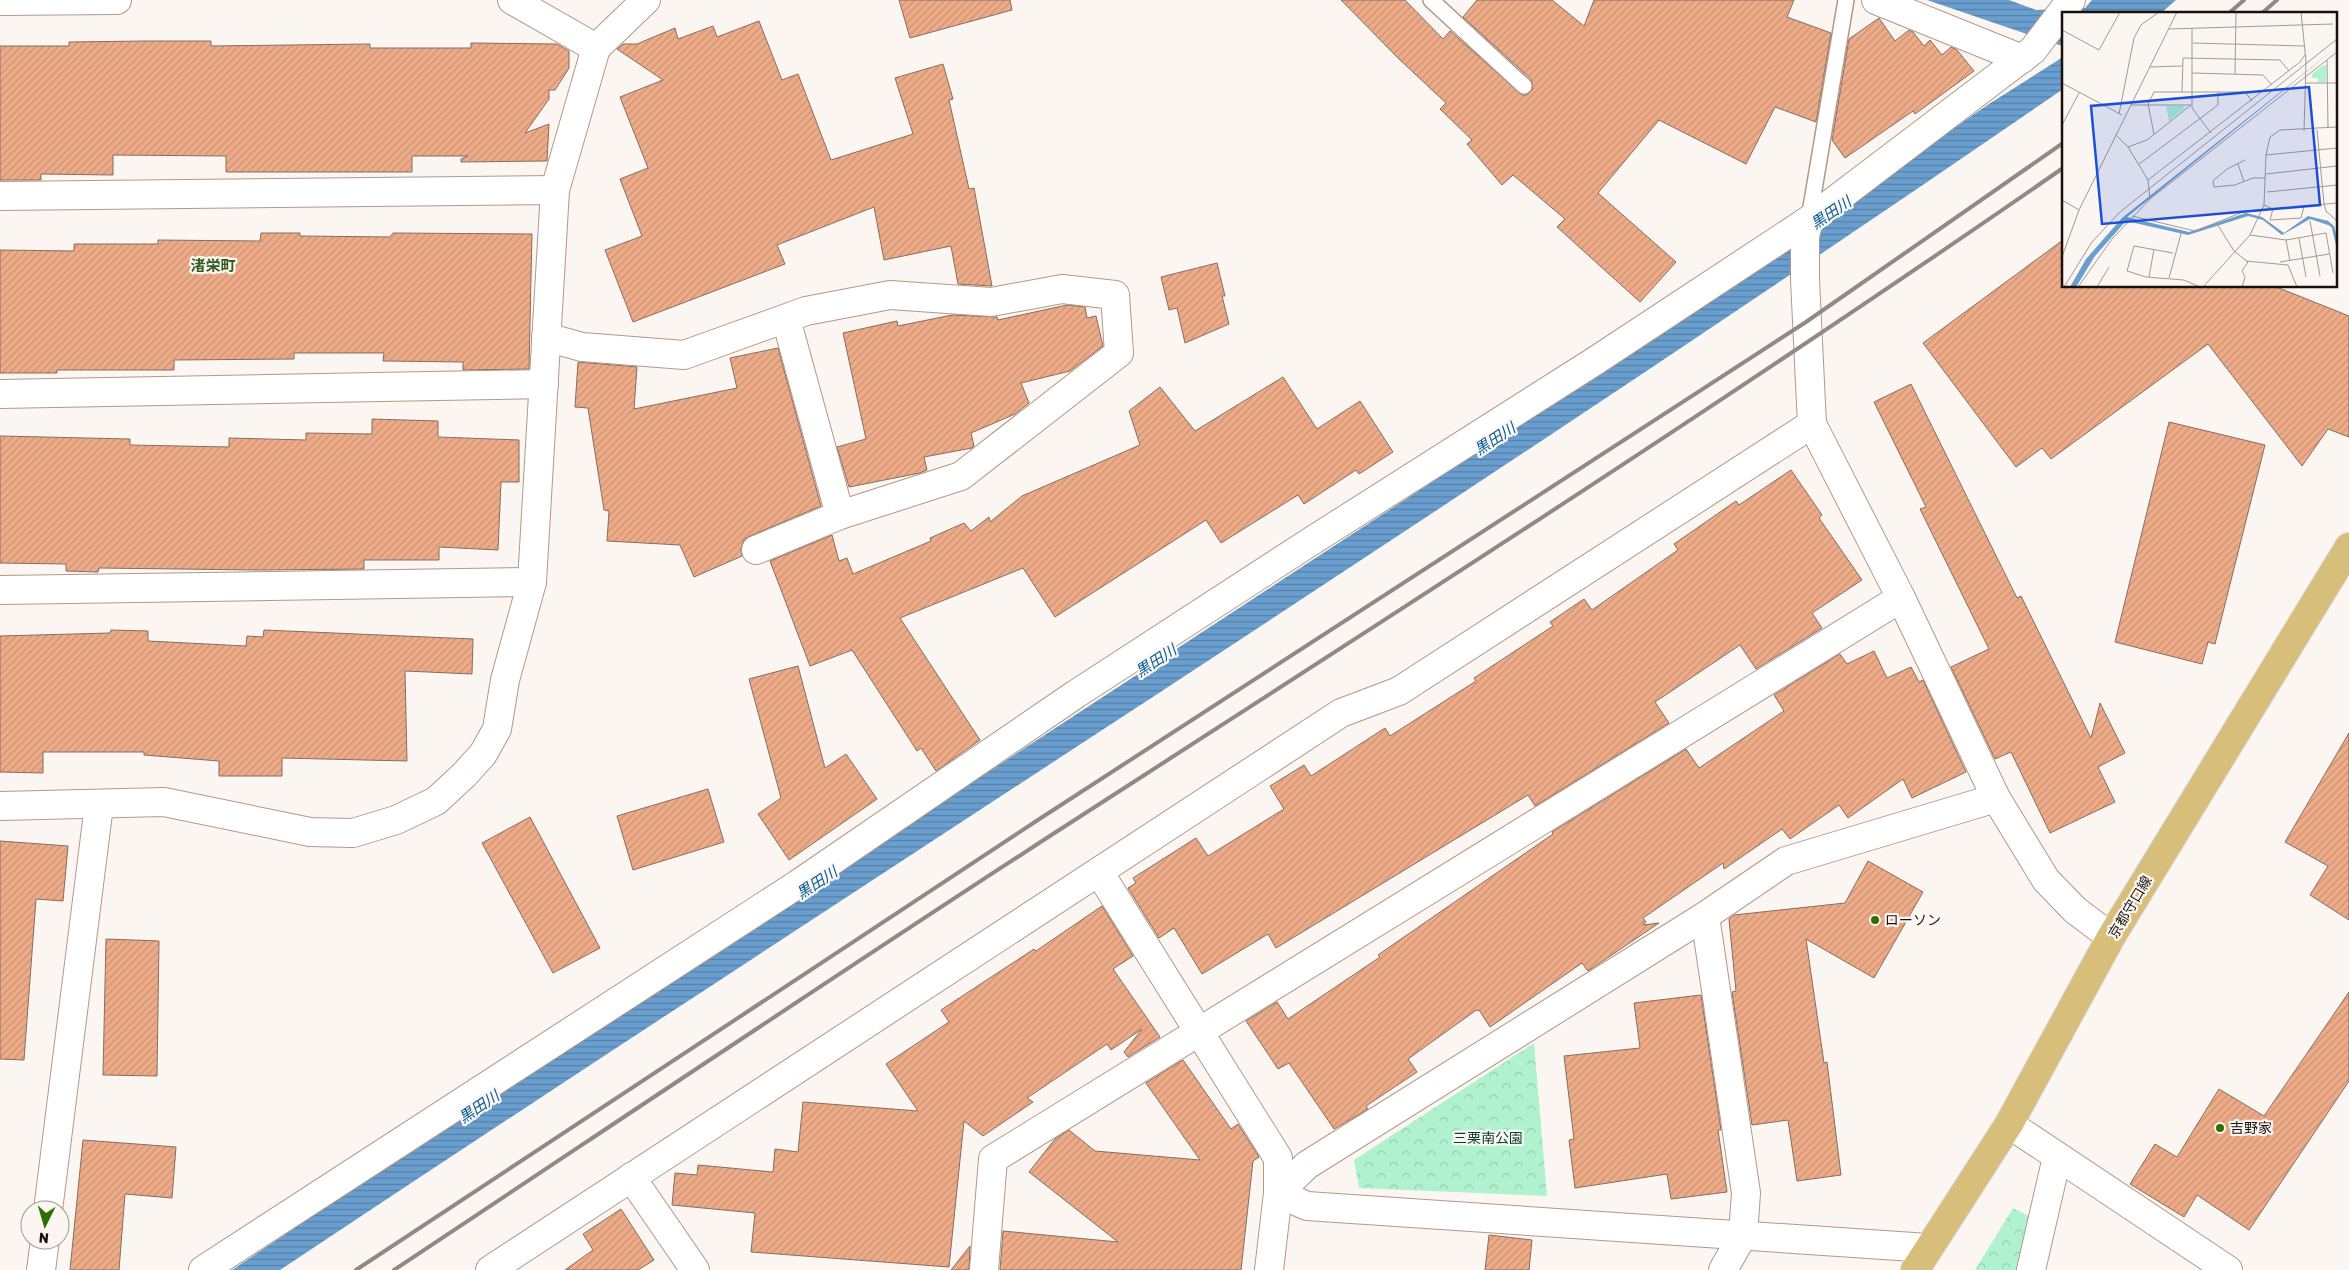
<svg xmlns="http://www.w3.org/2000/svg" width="2349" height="1270" font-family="Rubik,'Noto Sans JP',sans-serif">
	<defs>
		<pattern id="park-crowns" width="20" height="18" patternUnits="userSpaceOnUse" patternTransform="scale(1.25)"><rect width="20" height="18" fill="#b0f2cf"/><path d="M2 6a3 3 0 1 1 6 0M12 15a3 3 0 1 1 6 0" fill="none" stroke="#97ceb0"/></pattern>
		<pattern id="water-rules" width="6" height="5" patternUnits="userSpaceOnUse" patternTransform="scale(1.25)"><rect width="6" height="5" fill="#699ece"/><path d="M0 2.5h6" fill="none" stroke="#567fa5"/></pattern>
		<pattern id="building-hatch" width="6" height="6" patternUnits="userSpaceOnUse" patternTransform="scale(1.25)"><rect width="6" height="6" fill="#edab88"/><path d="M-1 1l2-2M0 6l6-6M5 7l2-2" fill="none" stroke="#cb9274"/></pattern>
	</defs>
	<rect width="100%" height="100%" fill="#fbf6f2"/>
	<!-- park -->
	<g fill="url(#park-crowns)">
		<polygon points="1534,1043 1547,1196 1359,1188 1354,1160"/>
		<polygon points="2013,1208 2029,1216 2018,1270 1975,1270"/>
	</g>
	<!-- water -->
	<g fill="url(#water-rules)">
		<polygon points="1927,0 2009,0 2036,10 2085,8 2092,0 2176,0 2160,14 2063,14 2062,46"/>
		<path d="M2063,57V89C1476,493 874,875 280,1270H232L492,1096L1553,403L1989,104Z"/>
	</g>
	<!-- building -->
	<g fill="url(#building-hatch)" stroke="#876d60">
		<polygon points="899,0 1010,0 1012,10 910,38"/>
		<polygon points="1341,0 1405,0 1443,39 1450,31 1522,95 1527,95 1533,89 1531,79 1463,17 1477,0 1552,0 1584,26 1594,0 1794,0 1787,17 1831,33 1816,122 1775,107 1746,164 1659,120 1598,193 1676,262 1640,302 1557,227 1565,219 1513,175 1502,185 1467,144 1472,140 1440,109 1446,103 1399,59"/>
		<polygon points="1879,18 1895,41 1909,30 1913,32 1924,46 1930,40 1942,55 1951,47 1957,50 1974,71 1915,114 1913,111 1845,158 1832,140 1849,39"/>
		<polygon points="759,21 782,80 798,74 831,160 913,134 895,78 943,64 953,99 949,100 969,189 974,188 992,286 958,284 951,246 884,260 874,207 777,245 785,264 633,322 605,250 642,236 620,179 648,168 620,97 663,80 617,49 623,44 637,44 675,28 678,39 713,26 717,37"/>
		<polygon points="145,41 211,41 211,46 370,44 370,48 471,48 471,43 557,44 569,51 569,68 555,90 549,90 549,99 525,133 549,124 547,161 461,162 461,159 468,156 412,156 412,172 226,172 226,156 113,155 113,175 41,174 41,180 0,180 0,46 69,46 69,42"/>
		<polygon points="261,233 300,233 300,236 390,237 393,233 532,234 529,369 463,370 463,362 383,361 384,353 294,353 294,359 174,360 174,370 57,370 57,373 0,373 0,250 74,251 74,244 158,244 158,240 260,241"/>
		<polygon points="2063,240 2063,286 2274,286 2349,316 2349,437 2328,429 2302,466 2208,344 2051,459 2042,448 2016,467 1923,343"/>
		<polygon points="1217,263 1225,296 1222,296 1229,324 1185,343 1177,308 1169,310 1161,277"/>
		<polygon points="1067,305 1085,307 1087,318 1096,316 1103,346 1070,371 1021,383 1029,403 1015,414 971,433 974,446 972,448 924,457 927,470 920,473 849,487 837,447 866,439 843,333 897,321 898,326 952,315 997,317 998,320"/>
		<polygon points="778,348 821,506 750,536 744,540 741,548 742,556 694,577 680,545 607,541 609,511 604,510 588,408 575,407 578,362 637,367 634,409 737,388 730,358"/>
		<polygon points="1283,377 1317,429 1360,401 1393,452 1359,474 1356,470 1304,504 1298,495 1221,543 1206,520 1055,617 1023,568 900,618 980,740 936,771 921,748 917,751 852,650 810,666 770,561 832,535 839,561 847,558 853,574 931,541 930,538 964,523 971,531 989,517 990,522 1022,496 1140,445 1129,411 1160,387 1195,431"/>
		<polygon points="1911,384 2017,598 2021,596 2091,738 2100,703 2125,753 2098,767 2115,802 2050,833 2011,752 1995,759 1951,667 1989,649 1920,509 1926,507 1874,402"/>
		<polygon points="372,419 438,421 438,437 519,440 519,482 501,482 498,550 439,547 439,560 364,560 364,569 260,570 99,568 98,572 66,571 66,564 0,563 0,436 130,439 130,445 229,447 229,438 306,440 306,433 372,434"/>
		<polygon points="2169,422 2265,445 2215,644 2208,642 2202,664 2115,642"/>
		<polygon points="1791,470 1822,515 1819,518 1862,580 1812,613 1822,628 1756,669 1740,645 1655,702 1669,723 1535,806 1528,795 1276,948 1268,934 1202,974 1174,928 1159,938 1128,888 1136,883 1133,878 1196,838 1208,856 1284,809 1270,786 1304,765 1311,776 1385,728 1390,736 1476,681 1474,678 1553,626 1550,622 1584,599 1592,610 1678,550 1674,544 1736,501 1739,505"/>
		<polygon points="111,630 148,631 148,641 246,646 247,636 263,637 264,630 473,639 472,674 405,671 407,761 282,758 282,776 219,776 219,761 144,755 144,752 43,752 43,773 0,772 0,636 110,633"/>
		<polygon points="1874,651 1887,678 1911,667 1919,682 1923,680 1966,772 1912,798 1903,779 1848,818 1839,805 1790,839 1782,829 1724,869 1723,863 1643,918 1646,922 1643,925 1659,923 1588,971 1582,963 1490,1027 1479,1010 1475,1011 1408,1059 1417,1072 1366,1106 1368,1109 1334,1129 1289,1063 1278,1069 1246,1021 1277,1002 1288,1019 1380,957 1378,955 1553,834 1552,832 1686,749 1699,768 1784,711 1774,695 1840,654 1847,664"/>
		<polygon points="798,666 825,768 846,754 877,799 789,860 758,814 781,798 749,679"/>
		<polygon points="2349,733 2349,920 2310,895 2328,866 2285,842"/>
		<polygon points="708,789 724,842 633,870 617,816"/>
		<polygon points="530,817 600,948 553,973 482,843"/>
		<polygon points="0,841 68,846 63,901 36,899 24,1060 0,1059"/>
		<polygon points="1868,861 1923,892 1874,978 1806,939 1824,1063 1827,1062 1841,1175 1797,1181 1788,1120 1752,1125 1732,992 1736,991 1729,919 1734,915 1845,903"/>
		<polygon points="1102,906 1133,956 1113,969 1160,1037 1128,1057 1124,1052 1142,1029 1111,1050 1107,1044 1027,1098 1033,1102 983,1136 964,1121 949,1267 751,1252 755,1213 672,1205 675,1173 697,1175 698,1165 773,1172 775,1149 798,1152 803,1102 918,1111 886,1064 949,1022 941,1010 1034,949 1036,951"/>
		<polygon points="106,939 159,941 157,1076 103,1075"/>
		<polygon points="2349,992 2349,1081 2249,1230 2197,1195 2184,1217 2130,1184 2155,1144 2177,1157 2219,1089 2264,1116"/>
		<polygon points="1701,995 1721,1130 1718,1130 1727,1192 1671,1199 1667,1174 1575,1188 1569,1140 1574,1139 1564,1056 1640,1048 1634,1003"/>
		<polygon points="1183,1060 1231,1129 1238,1124 1259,1157 1253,1161 1241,1270 1000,1270 1003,1231 1118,1242 1029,1172 1055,1139 1069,1130 1095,1151 1200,1160 1146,1083"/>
		<polygon points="83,1140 176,1147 172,1198 125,1194 119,1270 70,1270"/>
		<polygon points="621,1209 654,1260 638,1270 565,1270 593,1250 583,1234"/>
		<polygon points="1489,1235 1532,1240 1529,1270 1485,1270"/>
		<polygon points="970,1246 969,1270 951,1270"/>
	</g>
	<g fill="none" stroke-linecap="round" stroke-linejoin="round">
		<!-- service casing -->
		<g stroke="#b29987" stroke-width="18">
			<g id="service">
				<polyline points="1431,0 1524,86"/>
				<polyline points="1809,219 1846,0"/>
			</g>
		</g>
		<!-- minor casing -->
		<g stroke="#b29987" stroke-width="30">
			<g id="minor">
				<polyline points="512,0 596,48"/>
				<polyline points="1876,0 2022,59"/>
				<polyline points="0,1 117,0"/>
				<polyline points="0,196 555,190"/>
				<polyline points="1809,220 1805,236 1805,280 1812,424 1901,598 1996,798 2046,880 2075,910 2111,937"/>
				<polyline points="786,319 840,515"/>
				<polyline points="546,337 582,347 684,355 806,311 890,295 991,302 1062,289 1115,295 1119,353 961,476 840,515 756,550"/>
				<polyline points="0,394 544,384"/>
				<polyline points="0,590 532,582"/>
				<polyline points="0,806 164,802 310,832 353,833 396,820 436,801 464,775 483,754 497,729 505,680 532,582 555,190 596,48 646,0"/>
				<polyline points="1099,872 1278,1158 1278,1193 1269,1270"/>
				<polyline points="1705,916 1746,1193 1743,1235 1723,1270"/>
				<polyline points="2009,1124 2228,1270"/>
				<polyline points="631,1177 695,1270"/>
				<polyline points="1278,1193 1307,1165 1705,916 1786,861 1996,798"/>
				<polyline points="1278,1193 1307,1206 1928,1248"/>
				<polyline points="48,1210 99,805"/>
				<polyline points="41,1270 45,1240"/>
				<polyline points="203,1270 798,884 1076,694 1310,542 1595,361 1809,220 2033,50 2071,0"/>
				<polyline points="490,1270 1341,713 1399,691 1812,424"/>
				<polyline points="984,1270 993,1159 1901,598"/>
				<polyline points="2031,1270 2057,1157"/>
			</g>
		</g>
		<!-- primary casing -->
		<g stroke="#d6d4d3" stroke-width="30">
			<polyline id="primary" points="1915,1270 2009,1124 2111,937 2349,547"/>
		</g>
		<!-- service -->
		<use href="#service" stroke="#fff" stroke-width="15"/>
		<!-- minor -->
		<use href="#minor" stroke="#fff" stroke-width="28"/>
		<!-- primary -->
		<use href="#primary" stroke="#d7bf7b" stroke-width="28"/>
		<!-- rail -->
		<g stroke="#908984" stroke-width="4">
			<polyline points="2228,14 2244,0"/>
			<polyline points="2261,14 2277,0"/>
			<polyline points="356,1270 1044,816 1806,322 2063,143"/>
			<path d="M394,1270C614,1124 834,976 1056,832C1394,614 1733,397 2063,168"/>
		</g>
	</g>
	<!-- markers -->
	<g fill="#2f6e00" stroke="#fbf6f2" stroke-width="2">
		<circle cx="1875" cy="920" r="5"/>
		<circle cx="2220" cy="1128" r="5"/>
	</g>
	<g text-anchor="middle" stroke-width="4.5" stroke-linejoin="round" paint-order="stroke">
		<!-- street labels -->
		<g font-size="14" fill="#19100a" stroke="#fbf6f2">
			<text transform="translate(2130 907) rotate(-59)" y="5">京都守口線</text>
		</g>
		<!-- poi labels -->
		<g font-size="14" fill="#19100a" stroke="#fbf6f2" text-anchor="start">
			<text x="1885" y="925">ローソン</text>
			<text x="2230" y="1133">吉野家</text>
		</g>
		<!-- park labels -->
		<g font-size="14" fill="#02412a" stroke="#fbf6f2">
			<text x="1488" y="1143">三栗南公園</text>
		</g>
		<!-- water labels -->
		<g font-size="15" font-style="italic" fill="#005a96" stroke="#fbf6f2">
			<text transform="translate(1831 213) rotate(-34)" y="5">黒田川</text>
			<text transform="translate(1495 439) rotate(-33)" y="5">黒田川</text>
			<text transform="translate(1156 661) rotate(-33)" y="5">黒田川</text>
			<text transform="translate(817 883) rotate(-33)" y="5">黒田川</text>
			<text transform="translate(479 1107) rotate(-34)" y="5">黒田川</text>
		</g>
		<!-- neighbourhood labels -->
		<g font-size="15" font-weight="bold" fill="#345c21" stroke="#fbf6f2">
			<text x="213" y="271">渚栄町</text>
		</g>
	</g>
	<!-- overview -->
	<g transform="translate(2062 12)">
		<rect width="275" height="275" fill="#fbf6f2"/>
		<path d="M261,53H264V70H256V66H250V62ZM104,94H122L123,96L107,109Z" fill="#b0f2cf"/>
		<path d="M275,35L65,205L127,220L184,201L200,205L222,221L246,204L266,209L272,215L248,207L220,223L201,208L186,204L126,223L64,209L33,244L14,275H8L24,247L60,206Z" fill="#699ece"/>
		<path fill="none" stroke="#699ece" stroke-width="2.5" d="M264,209L271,215L275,232"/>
		<path fill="none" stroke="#a19a95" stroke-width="1" d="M239,0L244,49L242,119M107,17L271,12M130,17V96L149,121M0,18L37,38L58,0M131,31L242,34M265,48L266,116M88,55L120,54M130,61L201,63L210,73M173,62L174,0M0,71L60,103M244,71H275M120,80L121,46L218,48L227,59M69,93H129M57,102L72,26L79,13L97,0M0,113L17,81M255,118L262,192L264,199L275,209M92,122L86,92L92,80H183L190,89M54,123L66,135L86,168L88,187M66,135L85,128L129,93M204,143L275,136M183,148L165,157L151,169L152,175L173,173L191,166H204M176,152L182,170M76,153L156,93V80M204,162L275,154M86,168L238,50L243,43M205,180L275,173M0,188L17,198M202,193L211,197L275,191M211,197L208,208L239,206L242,194M70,204L133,219L181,200L197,199M248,209L258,264M154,210L172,239L186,250L180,259L183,265L180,275M188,223L224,228L264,221L271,261M237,226L244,265M224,228L228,249M111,241L72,234L65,259L84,265L122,268L138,275M0,245L17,198L115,0M184,249L226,253L235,275M218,250L267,242M87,265L92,237M107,266L120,218M2,275L30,230L58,200L275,27M16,275L50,227L88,187L275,40M35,275L47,255M141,275L188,223L202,193L204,143L208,125L218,118L275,115"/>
		<path fill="#1d4ed8" fill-opacity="0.15" stroke="#1d4ed8" stroke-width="2.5" d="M247,75L258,193L40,212L29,94Z"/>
		<rect width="275" height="275" fill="none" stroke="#19100a" stroke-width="2.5"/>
	</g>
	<!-- north arrow -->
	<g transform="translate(45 1225) rotate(185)"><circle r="24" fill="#fbf6f2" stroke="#a19a95"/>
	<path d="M0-4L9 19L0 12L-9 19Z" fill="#2f6e00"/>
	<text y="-8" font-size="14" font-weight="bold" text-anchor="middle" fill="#19100a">N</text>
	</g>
</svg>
